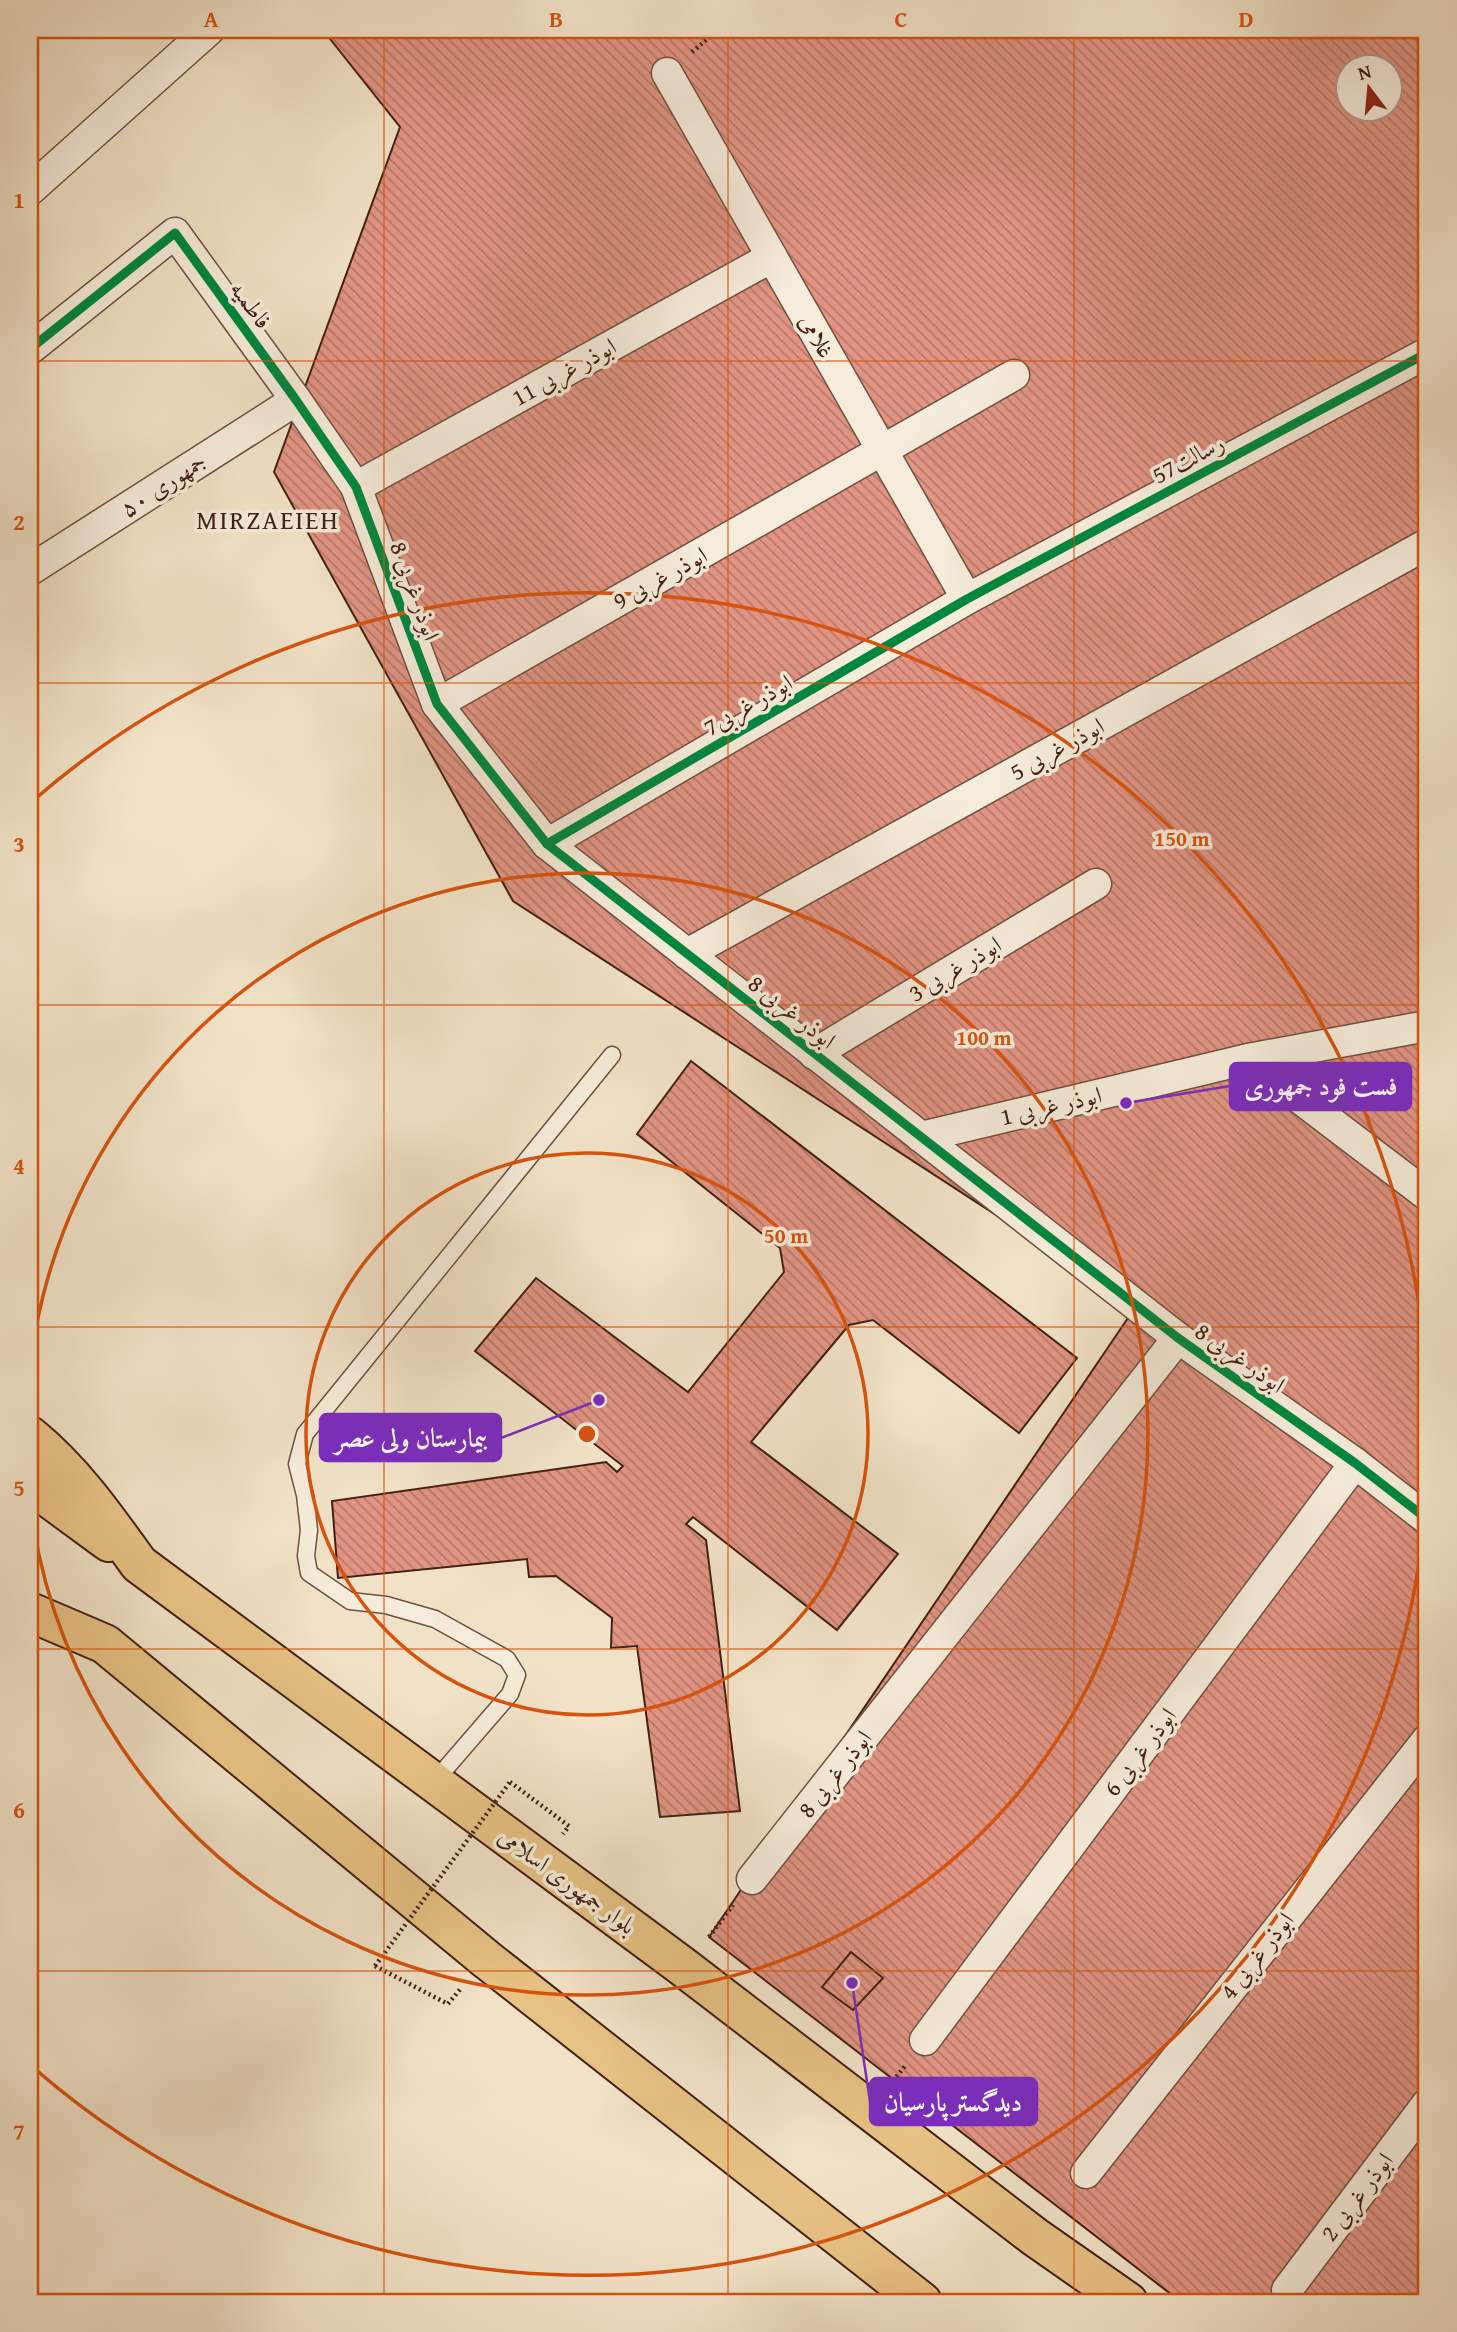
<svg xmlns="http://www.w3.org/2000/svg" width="1457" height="2332" font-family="'Gentium Book Plus',Amiri,serif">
	<defs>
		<pattern id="building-back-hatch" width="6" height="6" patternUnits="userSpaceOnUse" patternTransform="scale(1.75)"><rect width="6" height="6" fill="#e19483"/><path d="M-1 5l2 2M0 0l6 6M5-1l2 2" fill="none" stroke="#b8786a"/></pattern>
	</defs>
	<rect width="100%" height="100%" fill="#f1e2c7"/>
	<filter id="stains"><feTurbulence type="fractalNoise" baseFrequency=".00286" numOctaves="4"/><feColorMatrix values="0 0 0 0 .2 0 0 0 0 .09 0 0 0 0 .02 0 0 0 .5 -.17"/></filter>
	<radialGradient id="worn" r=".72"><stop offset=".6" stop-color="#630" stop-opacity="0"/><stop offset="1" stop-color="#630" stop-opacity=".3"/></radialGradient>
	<!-- building -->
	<g fill="url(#building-back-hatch)" stroke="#422012" stroke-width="2" fill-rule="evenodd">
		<path d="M323,30H1427V2302H1181L709,1937L1136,1306L513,901L274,472L400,127ZM1348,66H1390V108H1348Z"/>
		<polygon points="691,1061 1077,1358 1019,1433 873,1320 849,1325 751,1442 898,1554 837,1630 693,1517 686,1524 706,1540 740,1811 660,1817 637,1646 611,1648 612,1618 556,1576 529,1577 527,1559 338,1578 332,1501 606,1462 617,1472 623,1466 475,1351 536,1278 688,1392 784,1272 780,1248 637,1134"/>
		<polygon points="851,1952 883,1978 853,2010 822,1987"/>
	</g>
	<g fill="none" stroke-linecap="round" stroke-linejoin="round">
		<!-- service casing -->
		<g stroke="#6e503f" stroke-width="19">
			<polyline id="service" points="434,1782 510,1694 517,1675 507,1659 435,1619 386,1605 350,1601 309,1573 306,1556 309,1530 305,1495 297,1464 305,1434 612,1055"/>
		</g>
		<!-- minor casing -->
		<g stroke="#6e503f" stroke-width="33">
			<g id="minor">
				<polyline points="667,73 967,599"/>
				<polyline points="30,190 209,30"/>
				<polyline points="30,349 175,233 296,400 356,487 437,704 547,844 1178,1338 1355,1463 1427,1519"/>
				<polyline points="356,487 772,257"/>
				<polyline points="30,570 296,400"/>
				<polyline points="437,704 1014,375"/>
				<polyline points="547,844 967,599 1427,353"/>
				<polyline points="687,954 1427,544"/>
				<polyline points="814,1054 1096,884"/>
				<polyline points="1248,1059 1427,1195"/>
				<polyline points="921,1137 1248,1059 1427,1026"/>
				<polyline points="752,1879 1178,1338"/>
				<polyline points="925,2040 1355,1463"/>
				<polyline points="1086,2173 1427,1740"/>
				<polyline points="1287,2290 1427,2104"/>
			</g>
		</g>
		<!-- primary casing -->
		<g stroke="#422012" stroke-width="42">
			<g id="primary">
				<path d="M30,1436C74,1472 106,1518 139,1564L682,1966L1035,2237L1128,2302"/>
				<polyline points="30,1484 109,1542"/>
				<polyline points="30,1612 105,1644 486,1959 922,2302"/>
			</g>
		</g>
		<!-- path -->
		<g stroke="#422012" stroke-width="4.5" stroke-dasharray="2 3.5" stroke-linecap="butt">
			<polyline points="692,52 718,30"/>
			<polyline points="510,1782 569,1826 563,1834"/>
			<polyline points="709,1937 733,1905"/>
			<polyline points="375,1966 448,2004 462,1987"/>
			<polyline points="893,2081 905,2066"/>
		</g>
		<!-- service -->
		<use href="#service" stroke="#f6ecdb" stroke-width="16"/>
		<!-- minor -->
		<use href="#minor" stroke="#f6ecdb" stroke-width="30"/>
		<!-- primary -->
		<use href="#primary" stroke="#e8c184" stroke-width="38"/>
		<!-- path-bridge -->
		<polyline stroke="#422012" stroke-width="4.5" stroke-dasharray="2 3.5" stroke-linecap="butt" points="375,1966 510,1782"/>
		<!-- cycleway casing -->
		<g stroke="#f6ecdb" stroke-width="13">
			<g id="cycleway">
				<polyline points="30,349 175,233 296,400 356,487 437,704 547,844 1178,1338 1355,1463 1427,1519"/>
				<polyline points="547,844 967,599 1427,353"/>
			</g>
		</g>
		<!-- cycleway -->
		<use href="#cycleway" stroke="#00873e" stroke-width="9"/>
	</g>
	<!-- grid -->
	<path fill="none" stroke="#d7530d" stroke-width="2" stroke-opacity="0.55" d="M384,30V2302M728,30V2302M1074,30V2302M30,361H1427M30,683H1427M30,1005H1427M30,1327H1427M30,1649H1427M30,1971H1427"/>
	<!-- distance rings -->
	<g fill="none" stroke="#d7530d" stroke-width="3.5">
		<circle cx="587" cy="1434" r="281"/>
		<path d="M30 1366A561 561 0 1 1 30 1502"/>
		<path d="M1427 1493A842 842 0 0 1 35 2069M35 799A842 842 0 0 1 1427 1375"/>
	</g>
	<g text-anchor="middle" stroke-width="7" stroke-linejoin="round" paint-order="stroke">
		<!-- street labels -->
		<g font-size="24" fill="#422012" stroke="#f6ecdb">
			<text transform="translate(251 305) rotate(54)" y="8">فاطمیه</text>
			<text transform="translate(817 336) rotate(60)" y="8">غلامی</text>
			<text transform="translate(564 372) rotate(-29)" y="8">ابوذر غربی 11</text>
			<text transform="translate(1188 459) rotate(-28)" y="8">رسالت57</text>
			<text transform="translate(163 485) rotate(-33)" y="8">جمهوری ۵۰</text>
			<text transform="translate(660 578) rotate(-29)" y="8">ابوذر غربی 9</text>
			<text transform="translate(415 591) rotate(70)" y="8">ابوذر غربی 8</text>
			<text transform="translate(748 705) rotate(-30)" y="8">ابوذر غربی7</text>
			<text transform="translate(1057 749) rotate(-29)" y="8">ابوذر غربی 5</text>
			<text transform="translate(955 969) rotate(-31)" y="8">ابوذر غربی 3</text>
			<text transform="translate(792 1012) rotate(38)" y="8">ابوذر غربی 8</text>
			<text transform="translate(1051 1106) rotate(-13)" y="8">ابوذر غربی 1</text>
			<text transform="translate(1240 1358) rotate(35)" y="8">ابوذر غربی 8</text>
			<text transform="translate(1140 1752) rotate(-53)" y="8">ابوذر غربی 6</text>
			<text transform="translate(835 1774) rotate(-52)" y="8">ابوذر غربی 8</text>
			<text transform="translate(567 1881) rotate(36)" y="8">بلوار جمهوری اسلامی</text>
			<text transform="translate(1257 1956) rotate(-52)" y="8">ابوذر غربی 4</text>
			<text transform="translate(1357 2197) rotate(-53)" y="8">ابوذر غربی 2</text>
		</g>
		<!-- neighbourhood labels -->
		<g font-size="26" letter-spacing="2" fill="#422012" stroke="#f6ecdb">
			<text x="268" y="529">MIRZAEIEH</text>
		</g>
	</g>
	<circle cx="587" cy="1434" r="10" fill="#d7530d" stroke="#f6ecdb" stroke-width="3.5"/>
	<g font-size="21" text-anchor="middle" font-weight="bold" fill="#d7530d" stroke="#f6ecdb" stroke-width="7" stroke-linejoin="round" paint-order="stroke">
		<text x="1182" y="846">150 m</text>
		<text x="984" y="1045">100 m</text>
		<text x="786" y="1243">50 m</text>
	</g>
	<!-- callouts -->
	<path fill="none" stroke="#7b2cbf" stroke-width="2.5" d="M1126 1103L1230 1086M599 1400L501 1438M852 1983L870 2101"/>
	<g fill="#7b2cbf" stroke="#f6ecdb" stroke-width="2.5">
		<circle cx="1126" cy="1103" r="7"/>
		<circle cx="599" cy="1400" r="7"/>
		<circle cx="852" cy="1983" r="7"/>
	</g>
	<g fill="#7b2cbf" stroke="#7b2cbf" stroke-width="2.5">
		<rect x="1230" y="1063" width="181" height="47" rx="7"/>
		<rect x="320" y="1414" width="181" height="47" rx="7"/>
		<rect x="870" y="2078" width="167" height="47" rx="7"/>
	</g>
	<g font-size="26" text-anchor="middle" font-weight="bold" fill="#fff">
		<text x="1321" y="1095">فست فود جمهوری</text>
		<text x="411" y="1447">بیمارستان ولی عصر</text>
		<text x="953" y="2111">دیدگستر پارسیان</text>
	</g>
	<!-- margin -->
	<rect width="1457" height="2332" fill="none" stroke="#f1e2c7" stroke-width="77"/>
	<!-- north arrow -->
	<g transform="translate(1369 88) rotate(344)"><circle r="33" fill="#f6ecdb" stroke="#ae9a8b" stroke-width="2"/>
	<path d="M0-5L12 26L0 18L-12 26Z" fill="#8f2418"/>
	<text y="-10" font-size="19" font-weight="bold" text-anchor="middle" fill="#422012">N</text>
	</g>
	<rect x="38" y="38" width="1380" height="2256" fill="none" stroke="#d7530d" stroke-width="2.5"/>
	<g font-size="23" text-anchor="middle" font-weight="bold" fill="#d7530d">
		<text x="211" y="27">A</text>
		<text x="556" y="27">B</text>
		<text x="901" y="27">C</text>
		<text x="1246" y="27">D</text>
		<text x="19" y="208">1</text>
		<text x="19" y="530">2</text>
		<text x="19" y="852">3</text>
		<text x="19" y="1174">4</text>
		<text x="19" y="1496">5</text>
		<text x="19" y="1818">6</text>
		<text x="19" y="2140">7</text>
	</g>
	<rect width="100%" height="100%" filter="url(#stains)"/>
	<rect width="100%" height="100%" fill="url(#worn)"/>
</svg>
